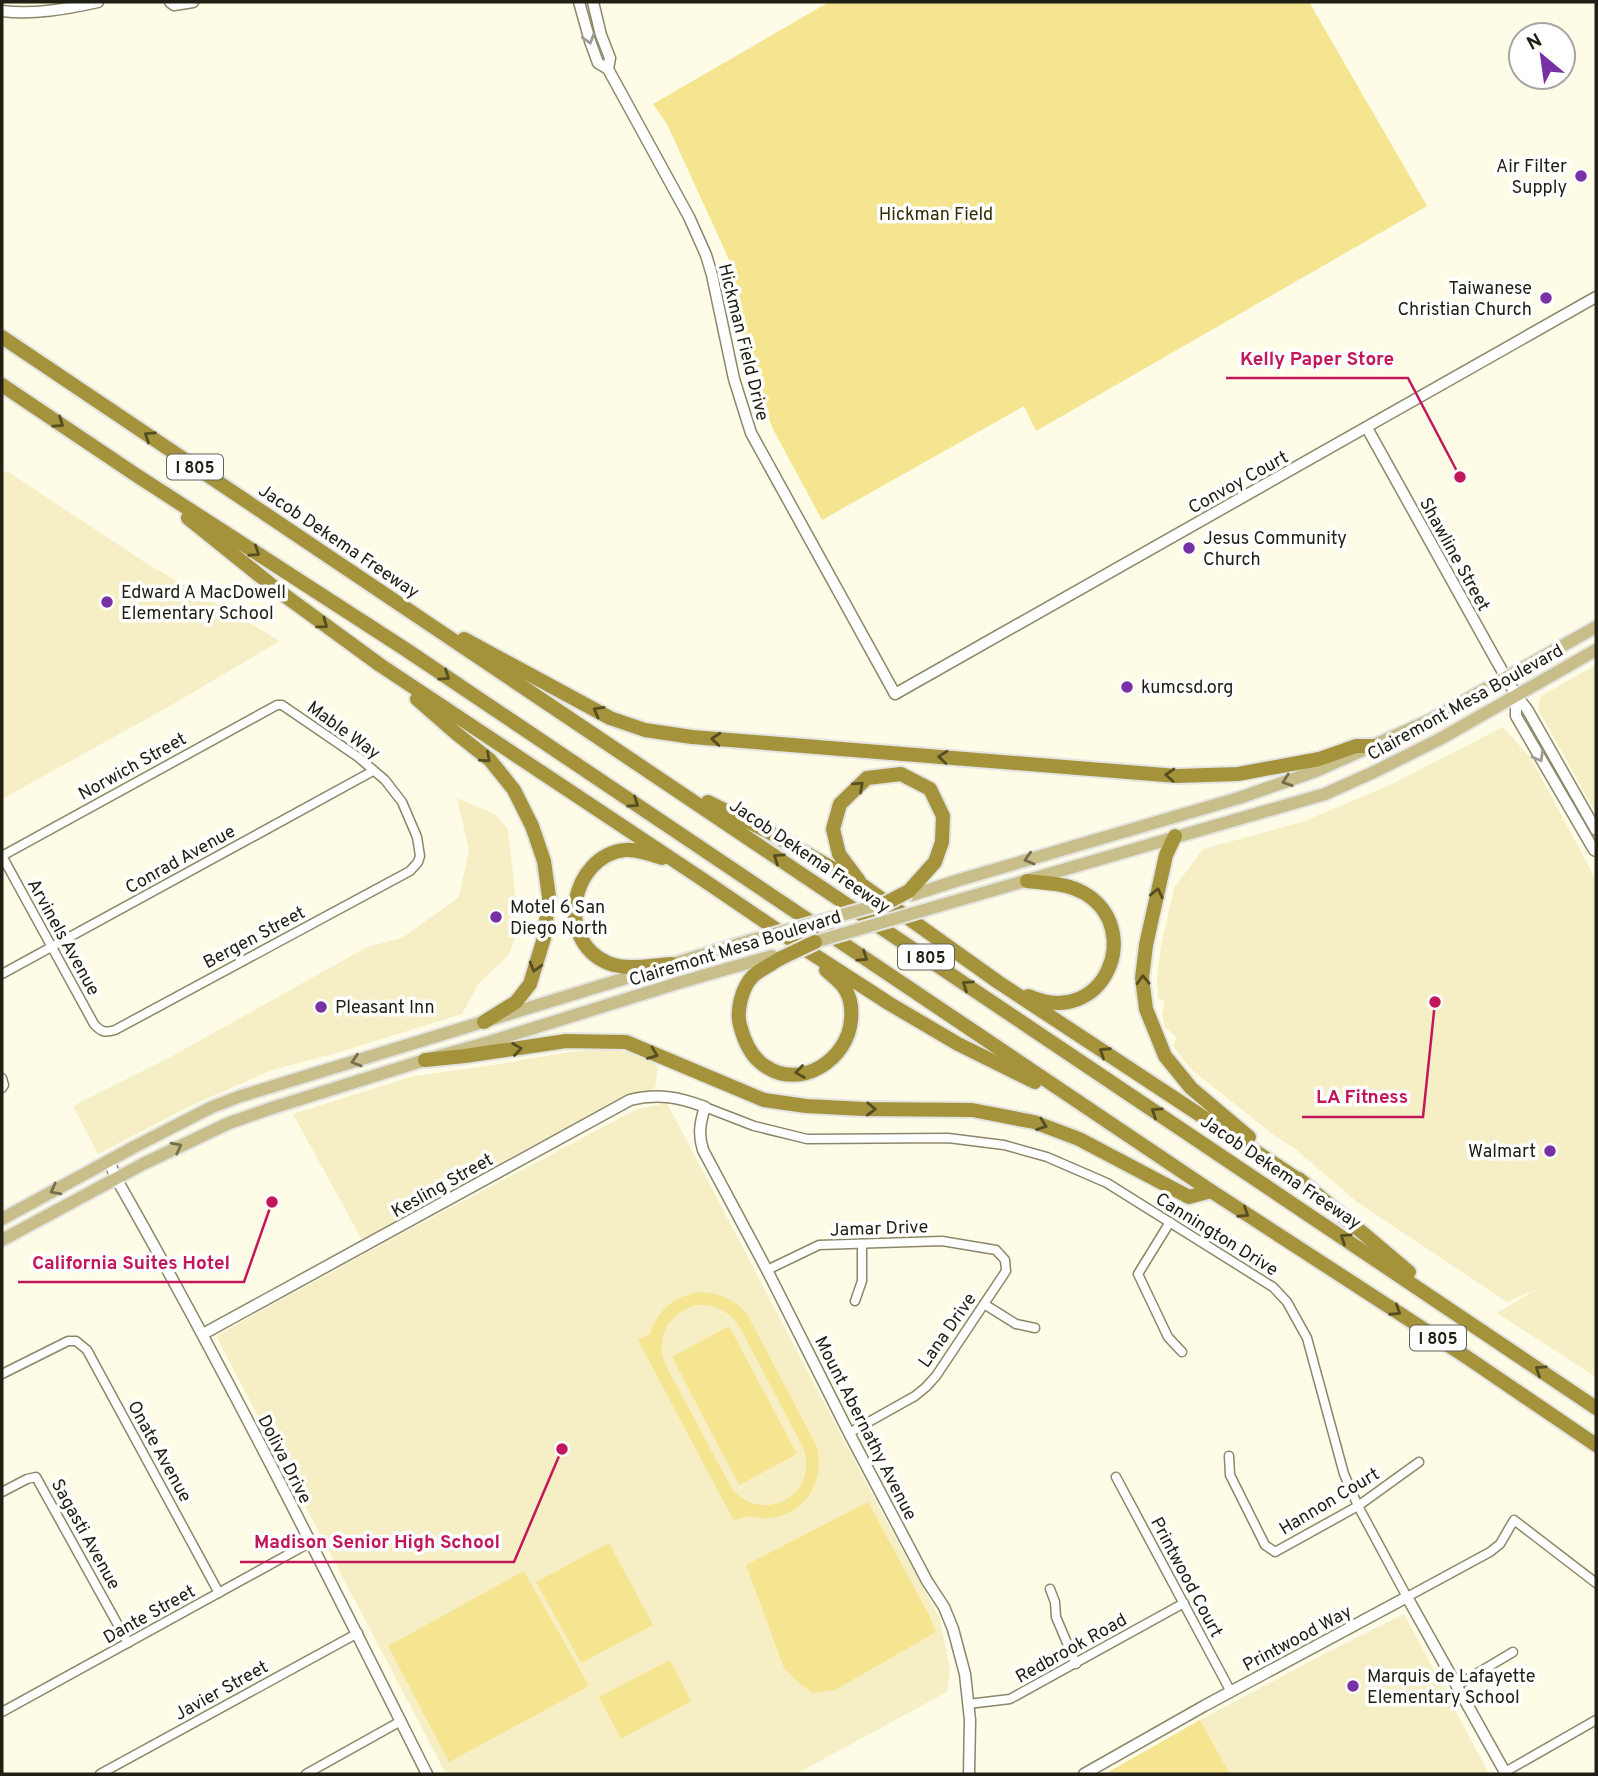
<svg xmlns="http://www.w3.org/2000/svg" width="1598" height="1776" font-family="Overpass,sans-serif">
	<rect width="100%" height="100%" fill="#fefbe7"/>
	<!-- built -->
	<g fill="#f6efc5">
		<polygon points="7,471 146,563 280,641 168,707 2,799 2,474"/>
		<polygon points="1596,665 1596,813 1538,709 1541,696"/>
		<polygon points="1503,727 1532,760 1596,880 1596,1377 1497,1313 1537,1289 1507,1302 1357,1202 1294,1148 1275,1136 1192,1070 1173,1046 1177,1038 1165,1027 1162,1016 1165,1001 1158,998 1157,978 1161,947 1174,888 1203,849 1302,822 1392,784"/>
		<polygon points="457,798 495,814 508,829 519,928 508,956 479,983 462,1014 340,1052 272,1070 188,1107 98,1154 73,1106 167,1059 367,947 402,938 459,897 469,850"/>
		<polygon points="612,1049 650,1057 658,1068 655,1088 614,1109 574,1124 467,1180 362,1240 293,1114 414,1076 494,1065 569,1052"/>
		<polygon points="667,1103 874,1498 940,1619 950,1669 947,1692 796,1774 446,1774 216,1336 390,1240 637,1109"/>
		<polygon points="1404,1614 1489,1774 1230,1774 1200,1720 1326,1653"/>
	</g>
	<!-- green -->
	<g fill="#f5e590" fill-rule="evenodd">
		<polygon points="829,2 1309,2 1427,206 1036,431 1024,406 822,520 774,431 754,384 742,331 732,266 667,124 653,104"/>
		<path d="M703,1292C721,1293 735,1300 747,1314L817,1447C825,1480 807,1513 771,1518C753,1520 752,1512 734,1521L638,1340L650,1334C658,1309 676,1294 703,1292ZM696,1305C713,1304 725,1309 737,1322L802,1445C822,1492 766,1527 732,1489L666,1366C654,1339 668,1313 696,1305Z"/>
		<polygon points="729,1326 797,1454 739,1485 672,1357"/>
		<polygon points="868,1502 929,1615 936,1632 835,1690 813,1693 799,1683 784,1668 746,1565"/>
		<polygon points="609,1543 653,1625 581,1663 536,1582"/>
		<polygon points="524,1571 589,1686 449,1762 388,1646"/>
		<polygon points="670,1660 691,1701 621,1739 599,1697"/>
		<polygon points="1200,1720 1230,1774 1105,1774"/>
	</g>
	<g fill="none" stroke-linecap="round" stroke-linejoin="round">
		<!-- minor casing -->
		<g stroke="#8c8768" stroke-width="11">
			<g id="minor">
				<path d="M2,856L94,1024C101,1032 105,1033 115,1030L410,871L418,862L420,856L417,837L402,802L385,780L358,757L282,705H277L2,856"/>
				<polyline points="2,974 373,771"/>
				<polyline points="2,1078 4,1085 2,1088"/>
				<polyline points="705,1107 754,1126 807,1139 948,1138 1004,1145 1047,1157 1107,1183 1273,1287 1287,1302 1307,1338 1344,1474 1358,1506 1407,1597 1490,1552 1500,1544 1514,1520 1596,1583"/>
				<polyline points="1170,1222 1138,1274 1168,1337 1182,1352"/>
				<polyline points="767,1270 819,1245 942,1241 996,1250 1005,1260 1006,1271 936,1376 926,1387 915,1396 849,1433"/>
				<polyline points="855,1301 862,1281 862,1244"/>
				<polyline points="984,1304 1016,1324 1035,1328"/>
				<polyline points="2,1374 68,1341 76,1341 87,1350 219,1593"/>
				<polyline points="1229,1456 1230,1475 1265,1545 1275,1552 1358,1506 1419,1462"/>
				<polyline points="1116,1477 1231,1692"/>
				<polyline points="2,1492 27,1479 36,1477 128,1643"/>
				<polyline points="1050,1589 1055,1602 1056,1617 1076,1664"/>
				<polyline points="1456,1686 1513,1652"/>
				<polyline points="968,1704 1010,1699 1184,1603"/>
				<polyline points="2,1712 311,1542"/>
				<polyline points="1505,1772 1596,1720"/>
				<polyline points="100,1774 358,1633"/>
				<polyline points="306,1774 401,1721"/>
			</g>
		</g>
		<!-- tertiary casing -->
		<g stroke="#8c8768" stroke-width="13">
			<g id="tertiary">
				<polyline points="170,2 174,5 193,2"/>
				<polyline points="579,2 590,41 598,63 608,69 689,217 706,255 712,275 734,379 751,433 895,694 1596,297"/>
				<polyline points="593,2 601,35 610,58 608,69"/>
				<path d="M2,11C34,15 66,9 98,2"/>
				<polyline points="1367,428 1496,660 1516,695 1527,709 1596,830"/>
				<polyline points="1516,696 1516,716 1594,850 1596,851"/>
				<path d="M109,1161L116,1178C227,1373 327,1574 427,1774"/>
				<path d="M203,1334L630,1100C657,1093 679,1097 705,1107C700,1123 698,1134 703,1150L767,1270L849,1433L927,1581L944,1607L953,1629L965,1674L970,1720L969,1774"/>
				<polyline points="1084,1774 1204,1706 1407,1597 1506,1774"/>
			</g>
		</g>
		<!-- primary casing -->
		<g stroke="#e4e4e3" stroke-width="16">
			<g id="primary">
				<polyline points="912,895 959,880 1239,798 1316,771 1430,720 1596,627"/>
				<polyline points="928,909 1325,794 1374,772 1440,739 1596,650"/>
				<polyline points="2,1219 134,1147 212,1107 241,1096 672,964 752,940"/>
				<polyline points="2,1240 143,1164 229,1123 272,1108 425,1060 489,1042 678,983 772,956"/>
			</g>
		</g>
		<!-- motorway casing -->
		<g stroke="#e4e4e3" stroke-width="18">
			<g id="motorway">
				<polyline points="2,337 1596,1408"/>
				<polyline points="2,385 136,475 405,649 1211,1191 1465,1356 1596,1445"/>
				<polyline points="188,518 280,592 380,665 702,879 808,951 890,1004 958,1044 1035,1082"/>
				<polyline points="464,639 610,718 645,730 692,737 1177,776 1238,774 1319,759 1356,746 1373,746"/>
				<polyline points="417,699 457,734 490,760 514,790 532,826 544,861 549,897 544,938 530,984 516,1002 484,1022"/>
				<polyline points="708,802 767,831 862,885 998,982 1305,1184"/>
				<polyline points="1175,836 1166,855 1146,945 1142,978 1146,1009 1165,1056 1191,1088 1249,1137"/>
				<path d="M662,858C651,854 637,849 625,850C571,856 554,940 608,963C628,971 651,965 672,964"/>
				<polyline points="859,881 839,854 833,829 840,804 867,778 901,774 930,789 943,816 942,842 935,862 909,891"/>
				<path d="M1027,881C1046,883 1066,883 1084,893C1145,928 1105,1030 1028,996"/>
				<path d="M781,958C772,964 761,969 753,976C742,987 736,1011 740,1025C744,1041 751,1057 765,1066C801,1091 848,1059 851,1020C852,1009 851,998 845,989C841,982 832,976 826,970"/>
				<polyline points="425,1060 465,1056 566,1041 626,1042 764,1100 806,1106 864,1109 972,1110 1034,1122 1079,1139 1189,1197 1211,1191"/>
				<polyline points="1299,1179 1409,1272"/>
			</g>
		</g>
		<!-- minor -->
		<use href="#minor" stroke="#fff" stroke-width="8"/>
		<!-- tertiary -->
		<use href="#tertiary" stroke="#fff" stroke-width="10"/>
		<!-- primary -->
		<use href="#primary" stroke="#c8be89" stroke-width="12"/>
		<!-- motorway -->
		<use href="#motorway" stroke="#a4933a" stroke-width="14"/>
		<!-- primary-bridge casing -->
		<g stroke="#e4e4e3" stroke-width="16" stroke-linecap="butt">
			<g id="primary-bridge">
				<polyline points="752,940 892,901"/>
				<polyline points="808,944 928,909"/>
			</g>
		</g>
		<!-- motorway-bridge casing -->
		<g stroke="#e4e4e3" stroke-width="18" stroke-linecap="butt">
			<g id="motorway-bridge">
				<polyline points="884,904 909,891"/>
				<polyline points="781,958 815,942"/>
			</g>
		</g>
		<!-- primary-bridge -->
		<use href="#primary-bridge" stroke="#c8be89" stroke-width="12"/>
		<!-- motorway-bridge -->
		<use href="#motorway-bridge" stroke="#a4933a" stroke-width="14"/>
	</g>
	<!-- one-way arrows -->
	<defs><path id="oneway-chevron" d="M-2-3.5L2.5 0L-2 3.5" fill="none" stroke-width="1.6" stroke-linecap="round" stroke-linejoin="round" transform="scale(1.75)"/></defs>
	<g stroke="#9c9b95">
		<use href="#oneway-chevron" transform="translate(589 39) rotate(73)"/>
		<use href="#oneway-chevron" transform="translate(1539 757) rotate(60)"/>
	</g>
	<g stroke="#564e23">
		<use href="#oneway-chevron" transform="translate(59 423) rotate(34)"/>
		<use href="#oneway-chevron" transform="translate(149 436) rotate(-146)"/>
		<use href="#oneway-chevron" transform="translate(255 552) rotate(33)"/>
		<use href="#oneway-chevron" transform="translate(323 624) rotate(36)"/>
		<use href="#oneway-chevron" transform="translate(445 676) rotate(34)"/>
		<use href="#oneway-chevron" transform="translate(598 711) rotate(-151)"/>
		<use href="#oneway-chevron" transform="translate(716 739) rotate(-175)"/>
		<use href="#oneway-chevron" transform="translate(943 757) rotate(-175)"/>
		<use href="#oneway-chevron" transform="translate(486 758) rotate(42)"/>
		<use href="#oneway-chevron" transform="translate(1170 775) rotate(-177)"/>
		<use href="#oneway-chevron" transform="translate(859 786) rotate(-42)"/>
		<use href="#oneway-chevron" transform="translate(634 803) rotate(34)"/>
		<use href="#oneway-chevron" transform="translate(778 858) rotate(-146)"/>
		<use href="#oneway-chevron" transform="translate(1157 893) rotate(-78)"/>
		<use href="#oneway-chevron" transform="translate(863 957) rotate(34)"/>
		<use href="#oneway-chevron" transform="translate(535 967) rotate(106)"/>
		<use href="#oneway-chevron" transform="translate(1143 980) rotate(-92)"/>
		<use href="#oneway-chevron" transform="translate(967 985) rotate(-146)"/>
		<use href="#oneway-chevron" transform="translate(517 1049) rotate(-8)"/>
		<use href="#oneway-chevron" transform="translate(1104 1052) rotate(-147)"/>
		<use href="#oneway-chevron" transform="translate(653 1054) rotate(22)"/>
		<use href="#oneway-chevron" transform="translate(800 1072) rotate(172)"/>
		<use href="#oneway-chevron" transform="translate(871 1109) rotate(1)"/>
		<use href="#oneway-chevron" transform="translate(1156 1112) rotate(-146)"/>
		<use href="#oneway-chevron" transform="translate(1042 1125) rotate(19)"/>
		<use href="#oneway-chevron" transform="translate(1244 1213) rotate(33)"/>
		<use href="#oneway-chevron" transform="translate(1345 1238) rotate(-146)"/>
		<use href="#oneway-chevron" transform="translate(1396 1311) rotate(33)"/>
		<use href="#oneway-chevron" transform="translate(1540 1370) rotate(-146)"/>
	</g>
	<g stroke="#756f4e">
		<use href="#oneway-chevron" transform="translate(1287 781) rotate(161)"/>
		<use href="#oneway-chevron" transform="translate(1029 859) rotate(164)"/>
		<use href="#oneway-chevron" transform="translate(356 1061) rotate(163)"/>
		<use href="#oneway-chevron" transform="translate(177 1147) rotate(-27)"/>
		<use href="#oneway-chevron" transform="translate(55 1190) rotate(152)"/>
	</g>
	<!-- markers -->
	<g fill="#7731a4" stroke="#fff" stroke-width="2.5">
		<circle cx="1581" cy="176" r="7"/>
		<circle cx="1546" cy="298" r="7"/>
		<circle cx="1189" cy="548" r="7"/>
		<circle cx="107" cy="602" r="7"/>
		<circle cx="1127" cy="687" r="7"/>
		<circle cx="496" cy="917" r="7"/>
		<circle cx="321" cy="1007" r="7"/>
		<circle cx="1550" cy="1151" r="7"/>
		<circle cx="1353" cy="1686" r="7"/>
	</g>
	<g text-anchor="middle" stroke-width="7" stroke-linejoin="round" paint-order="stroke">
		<!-- shield labels -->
		<g fill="#fff" stroke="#64635a" stroke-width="2">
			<rect x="167" y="454.5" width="56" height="25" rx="5"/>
			<rect x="898" y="944.5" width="56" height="25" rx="5"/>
			<rect x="1410" y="1325.5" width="56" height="25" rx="5"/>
		</g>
		<g font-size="16" font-weight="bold" fill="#222014">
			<text x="195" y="473">I 805</text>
			<text x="926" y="963">I 805</text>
			<text x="1438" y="1344">I 805</text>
		</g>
		<!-- poi labels -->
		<g font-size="18" fill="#222014" stroke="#fff" text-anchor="start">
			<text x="1567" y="172" text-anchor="end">Air Filter<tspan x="1567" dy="21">Supply</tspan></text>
			<text x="1532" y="294" text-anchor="end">Taiwanese<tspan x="1532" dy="21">Christian Church</tspan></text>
			<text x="1203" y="544">Jesus Community<tspan x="1203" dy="21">Church</tspan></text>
			<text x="121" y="598">Edward A MacDowell<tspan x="121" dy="21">Elementary School</tspan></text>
			<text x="1141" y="693">kumcsd.org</text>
			<text x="510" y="913">Motel 6 San<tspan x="510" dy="21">Diego North</tspan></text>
			<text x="335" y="1013">Pleasant Inn</text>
			<text x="1536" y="1157" text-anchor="end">Walmart</text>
			<text x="1367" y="1682">Marquis de Lafayette<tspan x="1367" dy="21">Elementary School</tspan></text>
		</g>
		<!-- park labels -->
		<g font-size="18" fill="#342c02" stroke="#fff">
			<text x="936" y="220">Hickman Field</text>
		</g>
		<!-- street labels -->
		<g font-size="18" fill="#222014" stroke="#fff">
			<text transform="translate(744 342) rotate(76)" y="6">Hickman Field Drive</text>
			<text transform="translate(1238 482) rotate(-29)" y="6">Convoy Court</text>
			<text transform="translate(339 541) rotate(34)" y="6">Jacob Dekema Freeway</text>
			<text transform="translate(1455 554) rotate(61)" y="6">Shawline Street</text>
			<text transform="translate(1465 702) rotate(-29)" y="6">Clairemont Mesa Boulevard</text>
			<text transform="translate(344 730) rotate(36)" y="6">Mable Way</text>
			<text transform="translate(132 766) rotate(-29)" y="6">Norwich Street</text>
			<text transform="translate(810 856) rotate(34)" y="6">Jacob Dekema Freeway</text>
			<text transform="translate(180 859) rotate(-29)" y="6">Conrad Avenue</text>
			<text transform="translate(64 937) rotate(61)" y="6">Arvinels Avenue</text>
			<text transform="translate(254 937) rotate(-28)" y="6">Bergen Street</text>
			<text transform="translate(735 948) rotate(-17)" y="6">Clairemont Mesa Boulevard</text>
			<text transform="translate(1281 1172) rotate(34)" y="6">Jacob Dekema Freeway</text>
			<text transform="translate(442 1185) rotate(-29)" y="6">Kesling Street</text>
			<text transform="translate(879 1228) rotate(-2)" y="6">Jamar Drive</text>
			<text transform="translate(1217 1234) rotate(32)" y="6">Cannington Drive</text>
			<text transform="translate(947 1330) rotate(-55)" y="6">Lana Drive</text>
			<text transform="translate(866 1428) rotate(63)" y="6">Mount Abernathy Avenue</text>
			<text transform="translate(160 1451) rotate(61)" y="6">Onate Avenue</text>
			<text transform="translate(285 1459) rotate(63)" y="6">Doliva Drive</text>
			<text transform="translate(1329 1501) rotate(-31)" y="6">Hannon Court</text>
			<text transform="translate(86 1534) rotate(61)" y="6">Sagasti Avenue</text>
			<text transform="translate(1187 1577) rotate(62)" y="6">Printwood Court</text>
			<text transform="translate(149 1614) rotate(-29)" y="6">Dante Street</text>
			<text transform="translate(1297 1638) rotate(-28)" y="6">Printwood Way</text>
			<text transform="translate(1071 1648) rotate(-29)" y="6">Redbrook Road</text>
			<text transform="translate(221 1690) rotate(-29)" y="6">Javier Street</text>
		</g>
	</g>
	<!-- callouts -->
	<path fill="none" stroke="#c2185b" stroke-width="2.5" d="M1460 477L1408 378H1226M1435 1002L1423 1117H1302M272 1202L244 1282H18M562 1449L514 1562H240"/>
	<g fill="#c2185b" stroke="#fff" stroke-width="2.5">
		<circle cx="1460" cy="477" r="7"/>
		<circle cx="1435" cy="1002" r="7"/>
		<circle cx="272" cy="1202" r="7"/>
		<circle cx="562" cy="1449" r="7"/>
	</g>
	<g font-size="19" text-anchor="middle" font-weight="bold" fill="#c2185b" stroke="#fff" stroke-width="7" stroke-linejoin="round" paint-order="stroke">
		<text x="1317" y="365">Kelly Paper Store</text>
		<text x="1362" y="1103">LA Fitness</text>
		<text x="131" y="1269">California Suites Hotel</text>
		<text x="377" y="1548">Madison Senior High School</text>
	</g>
	<!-- border -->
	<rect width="1598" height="1776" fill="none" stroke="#222014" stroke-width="7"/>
	<!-- north arrow -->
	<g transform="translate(1542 56) rotate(331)"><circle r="33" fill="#ffffff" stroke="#a7a6a1" stroke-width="2"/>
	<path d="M0-5L12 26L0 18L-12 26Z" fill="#7731a4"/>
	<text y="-10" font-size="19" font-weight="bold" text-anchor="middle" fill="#222014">N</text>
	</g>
</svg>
